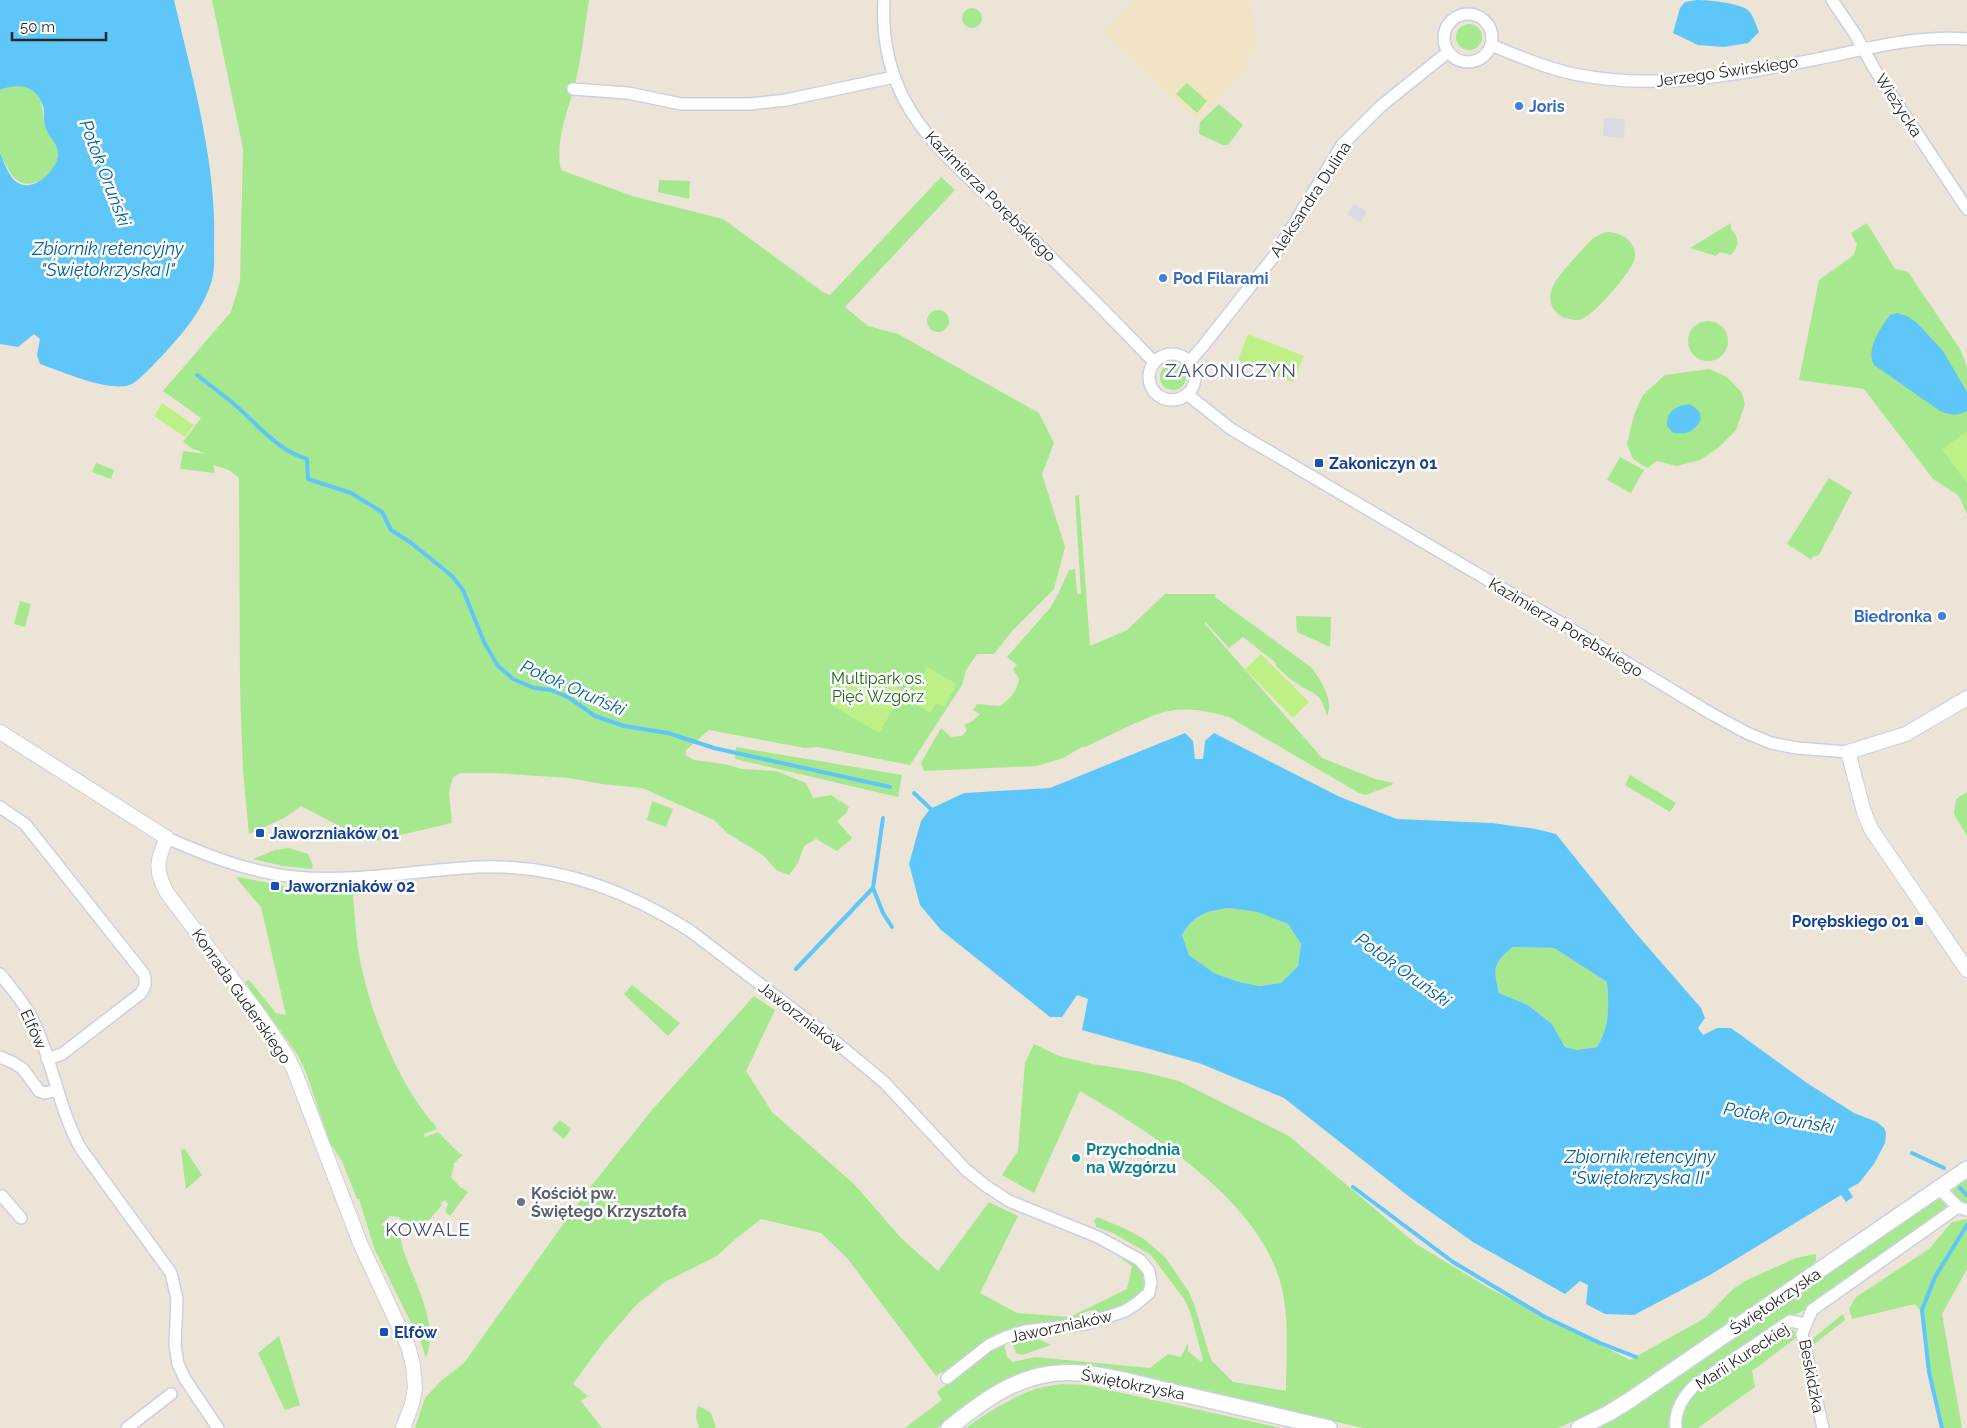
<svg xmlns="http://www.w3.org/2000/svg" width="1967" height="1428" font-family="Raleway,sans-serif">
	<rect width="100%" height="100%" fill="#ece4d7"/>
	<!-- industrial -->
	<g fill="#dcd9e3">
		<polygon points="1604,118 1625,119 1624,138 1603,136"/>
		<polygon points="1354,204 1367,212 1360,222 1347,214"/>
	</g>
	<!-- education -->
	<polygon fill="#f0e4c4" points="1134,0 1250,0 1256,47 1244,60 1250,66 1196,121 1103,31"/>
	<!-- green -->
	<g fill="#a6e88e">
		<path d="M212,0H589C585,27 582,54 576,80C569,109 554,141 561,170L632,196L723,219L823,292L830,295L941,177L955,190L845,307L868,326L898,334L1039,413L1054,443L1042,474L1065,547L1054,589L1013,630L994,654H977L966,670L962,685L910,765L818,747L805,748L709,730L686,750V755L694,760L724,764L742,769L776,771L806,783L813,798L831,795L849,807L846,813L837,821L852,838L837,851L816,839L804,846L798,863L789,875L776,870L763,855L727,833L714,820L642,788L602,784L569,778L494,773H461L453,777L449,792L452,823L370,842L301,806L284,818L249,834L243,771L240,687L239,478L229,470L213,465L215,473L180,469L183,451L207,454L193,449L183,442L201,418L163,391L231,312L240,282L243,149Z"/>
		<circle cx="972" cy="18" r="10"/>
		<circle cx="1469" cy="37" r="13"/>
		<polygon points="1187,83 1207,101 1197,113 1176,94"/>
		<path d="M16,85C41,89 42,100 44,122C46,136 59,142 58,156C56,166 49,176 41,180C23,189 14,181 6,165C4,160 0,156 0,151C0,131 0,110 0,90Z"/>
		<polygon points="1219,104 1243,125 1228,145 1223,145 1199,134 1200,122"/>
		<polygon points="659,180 690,181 689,199 658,192"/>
		<path d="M1731,223V229C1740,238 1739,246 1731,255L1720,252L1716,256L1690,248Z"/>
		<polygon points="1867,223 1895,269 1908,272 1960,349 1967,367 1967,514 1959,496 1933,479 1864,389 1799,380 1819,280 1854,255 1857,244 1851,233"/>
		<path d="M1606,232C1622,232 1641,243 1633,263C1628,275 1591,319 1579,320C1570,320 1561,318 1555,311C1549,304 1549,294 1553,286C1557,276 1584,248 1592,239C1596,236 1601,234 1606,232Z"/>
		<circle cx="938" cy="321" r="11"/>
		<circle cx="1708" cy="341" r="20"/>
		<circle cx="1173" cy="377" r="13"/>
		<polygon points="1709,369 1727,377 1742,393 1745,404 1736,430 1719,447 1700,460 1677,466 1657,461 1647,468 1633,459 1627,444 1634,415 1643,395 1665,375"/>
		<polygon points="1620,457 1644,470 1631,493 1607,480"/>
		<polygon points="96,463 114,470 111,479 92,472"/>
		<polygon points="1829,478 1852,492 1819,555 1812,557 1812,560 1787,544"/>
		<path d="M1079,495L1090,646L1127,630L1165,594H1216L1215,597L1312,668C1321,681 1334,700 1327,716C1320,692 1317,696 1299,685C1291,680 1284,673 1277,667L1275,662L1243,637L1229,648L1205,622V624L1322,758L1375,779L1393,783L1392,785L1366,795L1359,793L1229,717C1211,712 1194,708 1175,710C1152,712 1108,737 1085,747H1082L1063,758L1037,766L924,771L921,763L941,728L951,737L962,736L967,730L964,725L971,722L980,714L973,710L977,704L1000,706C1011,698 1017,692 1019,678L1013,670L1017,665L1007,657L1050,608L1058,594L1069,570L1075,569L1077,594H1081L1075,496Z"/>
		<polygon points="20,601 31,604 25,627 14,624"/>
		<polygon points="1296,616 1331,617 1330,647 1297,632"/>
		<polygon points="736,747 902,775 898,797 735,759"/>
		<polygon points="1630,775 1676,803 1670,812 1625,785"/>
		<polygon points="1967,792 1967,836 1954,814 1956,799"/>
		<polygon points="652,801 673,809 666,827 647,820"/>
		<polygon points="289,848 308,854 313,866 311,869 283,866 253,859 275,850"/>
		<path d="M240,877L287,887L360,889L365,894L353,895C355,917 356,939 360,960C370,1012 399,1086 435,1125L437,1129L424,1134L425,1137L438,1132L460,1154L463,1155L453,1164L454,1166L451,1177L460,1187L468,1192L450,1216L445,1212L448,1204L445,1200L441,1203L442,1205C438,1209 435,1214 431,1218C423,1226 405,1227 399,1217L390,1216L381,1225L399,1232C401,1240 402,1247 405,1255C416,1285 439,1325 426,1358L421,1343L374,1248L359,1199H357L342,1161L330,1143L305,1070L297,1054L245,982L249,980L276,1013L286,1015L261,907L236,878Z"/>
		<path d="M1229,908L1257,912L1288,924L1301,944L1298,966L1281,983L1259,986L1239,982L1214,973L1189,955L1182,935C1195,915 1206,911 1229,908Z"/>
		<path d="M1513,947L1554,948L1607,982C1609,1008 1610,1023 1597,1047L1577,1050L1565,1047L1552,1024L1528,1005L1499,993C1493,968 1493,964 1513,947Z"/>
		<polygon points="632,985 680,1023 668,1036 624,994"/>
		<path d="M754,996L775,1010L746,1071L772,1112L854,1184L901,1238L938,1271L989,1202L1018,1216L980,1293L1017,1313L1070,1317L1127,1289L1132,1266L1122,1259L1126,1258C1172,1285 1127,1304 1100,1314L1094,1315L1091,1310L1085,1312L1079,1319C1052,1322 1019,1323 995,1336C976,1345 961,1360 945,1374L941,1372L936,1376L847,1258L821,1233L761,1219L733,1241L717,1256L665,1282L637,1304L603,1343L573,1384L588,1396L581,1401L602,1428H415L425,1398L441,1381L464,1363L584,1195L652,1110Z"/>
		<path d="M1034,1044L1059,1056L1092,1064L1143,1072L1179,1081L1289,1136L1416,1244L1487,1287L1630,1360L1705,1318L1733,1289L1745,1281L1796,1258L1816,1254V1263L1603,1408L1558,1428H1363L1096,1367C1037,1359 1010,1373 964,1407C957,1412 943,1426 936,1428C927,1428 914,1428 905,1428L942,1400L937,1392L994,1348L1004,1343L1007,1357L1013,1362L1035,1357L1150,1368L1168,1354L1181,1357L1188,1343V1351L1201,1362L1203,1360L1190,1311L1184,1299L1151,1255L1113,1233L1096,1227L1094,1221L1097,1217L1126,1229L1144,1239L1165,1257L1189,1292L1195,1307L1211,1360L1233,1382L1286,1391C1286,1354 1290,1316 1280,1281C1256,1198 1151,1133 1080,1091L1034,1193L1002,1175L1018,1151L1025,1063Z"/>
		<polygon points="560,1120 571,1129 564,1139 552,1129"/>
		<polygon points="185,1149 202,1175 186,1189 181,1150"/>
		<polygon points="1967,1178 1967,1205 1958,1199 1952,1191 1954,1187"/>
		<polygon points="1939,1199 1944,1202 1946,1207 1940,1215 1805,1310 1786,1319 1685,1389 1672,1408 1668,1424 1669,1428 1598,1428 1688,1371 1930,1202"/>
		<polygon points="1967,1219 1967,1269 1942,1314 1962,1428 1944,1428 1929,1365 1922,1313 1915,1304 1852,1319 1849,1309 1856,1297 1929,1249 1952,1222"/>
		<polygon points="1843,1314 1845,1320 1812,1346 1811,1340"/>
		<path d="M1785,1328L1794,1330L1796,1338L1752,1371L1755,1387L1698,1428H1680C1678,1413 1690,1396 1701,1386Z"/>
		<polygon points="279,1336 300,1405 285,1410 258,1353"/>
		<polygon points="1032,1336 1051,1345 1022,1355 1016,1353 1012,1342 1015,1340"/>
		<path d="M1062,1384L1086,1385L1281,1428H966C983,1415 1019,1393 1039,1388C1046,1386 1055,1385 1062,1384Z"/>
		<polygon points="699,1406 711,1413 716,1428 699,1428 696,1418 697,1409"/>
	</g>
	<!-- pitch -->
	<g fill="#bdf188">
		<polygon points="1248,334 1304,356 1293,382 1238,360"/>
		<polygon points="162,403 194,425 185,437 154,416"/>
		<polygon points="1967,431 1967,484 1942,449"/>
		<polygon points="1261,654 1309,702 1293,718 1245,669"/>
		<polygon points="927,667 957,684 944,707 936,703 930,713 914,703 920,693 914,689"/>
		<polygon points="848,674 874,690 882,678 904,691 879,733 830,704"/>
	</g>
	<!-- water -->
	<g fill="#5fc6f9" fill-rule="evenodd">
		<path d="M0,0H174C192,76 217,165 214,242C214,254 215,269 212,280C204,307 188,327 170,347C162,356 142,378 132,384C112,394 61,371 40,364L37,355L40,339L34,334L18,347L0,344V153C4,162 9,178 18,183C34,192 55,172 58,156C59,143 48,138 45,126C43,119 45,113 43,106C37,86 19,82 0,90Z"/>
		<path d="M1697,0C1708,0 1739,3 1748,10C1753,15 1756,25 1759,32L1748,43L1724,47L1698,45L1673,33L1680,8L1685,2Z"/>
		<path d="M1897,313L1907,316L1916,322L1943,351L1967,392V411C1957,416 1950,415 1940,411L1874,365C1865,350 1881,327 1890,315Z"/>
		<path d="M1689,404C1705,411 1704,424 1689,432C1685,434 1678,433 1673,433L1667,426C1667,411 1675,406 1689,404Z"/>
		<path d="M1185,733L1193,741L1195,759H1203L1205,741L1214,733L1340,797L1397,819L1492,823L1536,829L1556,834L1634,931L1701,1008L1705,1018L1698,1028L1703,1035L1717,1028H1731L1807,1083L1854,1113L1877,1122L1884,1128L1886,1133L1885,1143L1874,1164L1859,1183L1848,1189L1853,1197L1846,1202L1841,1195L1710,1275L1634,1315L1605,1314L1586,1304L1588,1285L1580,1281L1565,1294L1473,1242L1411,1198L1284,1098L1199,1063L1082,1030L1088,999L1077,995L1062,1017H1050L941,930L920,905L909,864L921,821L930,809L964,793L1050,788ZM1229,908L1257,912L1288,924L1301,944L1298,966L1281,983L1259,986L1239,982L1214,973L1189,955L1182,935C1194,915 1206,911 1229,908ZM1513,947L1554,948L1607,982C1609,1006 1610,1025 1597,1047L1577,1050L1565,1047L1552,1024L1528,1005L1499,993C1493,968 1493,963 1513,947Z"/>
	</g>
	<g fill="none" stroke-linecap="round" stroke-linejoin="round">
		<!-- stream -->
		<g stroke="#5fc6f9" stroke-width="4">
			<path d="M197,375C213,388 231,400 245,414C264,432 281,451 307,459L308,479L351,493L382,512L391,530L410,542L452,576L463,590L484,642L498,666L513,679L534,688L551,690L568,697L595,716L624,726L668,733L714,748L890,787"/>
			<polyline points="914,793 934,812"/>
			<polyline points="883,818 873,888 883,913 892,927"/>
			<polyline points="796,969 873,888"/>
			<polyline points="1912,1153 1944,1168"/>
			<polyline points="1353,1187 1453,1262 1545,1317 1600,1343 1636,1357"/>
			<polyline points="1960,1188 1967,1195"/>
			<polyline points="1942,1428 1929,1372 1922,1310 1935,1277 1967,1225"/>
		</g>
		<!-- minor casing -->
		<g stroke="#cccfe2" stroke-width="14">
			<g id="minor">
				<path d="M884,0C882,34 888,68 904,99C926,143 975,183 1010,217C1059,265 1107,313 1154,362"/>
				<polyline points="1832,0 1855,34 1875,70 1967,209"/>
				<circle cx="1468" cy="38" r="24"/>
				<path d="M1491,45C1518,56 1546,68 1574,74C1656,91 1736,75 1817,59C1866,49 1917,35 1967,39"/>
				<polyline points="573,89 628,93 681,104 750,104 786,100 894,77"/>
				<circle cx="1172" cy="377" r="23"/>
				<polyline points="1189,362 1203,346 1275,255 1342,145 1381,106 1448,52"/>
				<polyline points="1187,394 1231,429 1551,617 1710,713 1747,733 1771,743 1797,748 1848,752"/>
				<path d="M0,807L25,824L144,974C146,982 146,987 140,994L62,1054L47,1059"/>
				<path d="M167,838C208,856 249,872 294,877C356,883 416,870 479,867C554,864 626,890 689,930L832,1039L884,1082L966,1170L986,1186L1009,1201L1098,1237L1140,1260L1149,1271L1151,1283L1149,1293L1136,1304L1125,1311L1085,1324L1025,1331L1006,1337L989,1345L947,1378"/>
				<path d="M0,974C11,988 23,1001 31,1017C53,1059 58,1108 81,1149L171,1273L177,1299L175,1345L178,1364L185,1379L218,1428"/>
				<polyline points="0,1057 14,1063 23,1069 39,1091 45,1093 57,1090"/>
				<polyline points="1940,1189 1958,1207 1967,1210"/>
				<polyline points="0,1197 2,1196 21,1218"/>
				<polyline points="127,1428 171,1394"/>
				<path d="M1676,1428C1674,1411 1683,1397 1694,1386L1790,1321L1806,1324"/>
				<polyline points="1823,1428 1802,1334 1812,1310 1958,1207"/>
			</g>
		</g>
		<!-- tertiary casing -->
		<g stroke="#cccfe2" stroke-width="16">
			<g id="tertiary">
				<polyline points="1967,698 1906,734 1848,752 1864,812 1871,829 1967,970"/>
				<path d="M0,732L167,838C156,861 155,870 167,893L260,1016L287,1056L294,1070L360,1243L408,1346L413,1365L415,1388L412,1404L403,1428"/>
			</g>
		</g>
		<!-- secondary casing -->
		<g stroke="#cccfe2" stroke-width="18">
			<g id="secondary">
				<path d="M949,1428C979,1404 1010,1380 1049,1374C1086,1368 1126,1381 1161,1389C1217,1402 1273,1415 1329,1428"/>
				<polyline points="1579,1428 1609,1413 1630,1400 1967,1169"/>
			</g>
		</g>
		<!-- minor -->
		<use href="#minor" stroke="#fff" stroke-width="11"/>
		<!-- tertiary -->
		<use href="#tertiary" stroke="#fff" stroke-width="14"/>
		<!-- secondary -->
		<use href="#secondary" stroke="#fff" stroke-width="15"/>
	</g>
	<!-- markers -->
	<g fill="#3f7fe0" stroke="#fff" stroke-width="2">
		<circle cx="1519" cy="106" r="5"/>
		<circle cx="1163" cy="278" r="5"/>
		<circle cx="1942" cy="616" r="5"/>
	</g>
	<g fill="#1a4fb4" stroke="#fff" stroke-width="2">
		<rect x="1314" y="458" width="10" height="10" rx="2.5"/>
		<rect x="255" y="828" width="10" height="10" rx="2.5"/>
		<rect x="270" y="881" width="10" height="10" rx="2.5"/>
		<rect x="1914" y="916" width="10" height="10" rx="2.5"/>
		<rect x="379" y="1327" width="10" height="10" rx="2.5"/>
	</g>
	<circle fill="#0f9aa8" stroke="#fff" stroke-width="2" cx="1076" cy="1158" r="5"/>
	<circle fill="#6b7280" stroke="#fff" stroke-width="2" cx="521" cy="1202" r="5"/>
	<g text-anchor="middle" stroke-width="5" stroke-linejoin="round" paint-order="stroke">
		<!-- street labels -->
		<g font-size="16" fill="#272727" stroke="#fff">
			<text transform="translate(1727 71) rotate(-8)" y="6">Jerzego Świrskiego</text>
			<text transform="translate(1899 105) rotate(57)" y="6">Wieżycka</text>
			<text transform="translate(991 196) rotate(45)" y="6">Kazimierza Porębskiego</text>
			<text transform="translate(1310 199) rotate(-57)" y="6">Aleksandra Dulina</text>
			<text transform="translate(1566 627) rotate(31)" y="6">Kazimierza Porębskiego</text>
			<text transform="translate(242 996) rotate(55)" y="6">Konrada Guderskiego</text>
			<text transform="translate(802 1017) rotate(38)" y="6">Jaworzniaków</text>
			<text transform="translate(34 1029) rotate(66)" y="6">Elfów</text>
			<text transform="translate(1775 1301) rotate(-34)" y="6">Świętokrzyska</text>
			<text transform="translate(1061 1326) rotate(-12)" y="6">Jaworzniaków</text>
			<text transform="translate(1742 1356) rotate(-33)" y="6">Marii Kureckiej</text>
			<text transform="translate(1812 1376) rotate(79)" y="6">Beskidzka</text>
			<text transform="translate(1133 1384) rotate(11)" y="6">Świętokrzyska</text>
		</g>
		<!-- shop labels -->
		<g font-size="16" font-weight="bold" fill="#366cbe" stroke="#fff" text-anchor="start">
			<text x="1529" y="112">Joris</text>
			<text x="1173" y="284">Pod Filarami</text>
			<text x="1932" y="622" text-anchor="end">Biedronka</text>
		</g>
		<!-- transit labels -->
		<g font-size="16" font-weight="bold" fill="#164399" stroke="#fff" text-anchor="start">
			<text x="1329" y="469">Zakoniczyn 01</text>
			<text x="270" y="839">Jaworzniaków 01</text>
			<text x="285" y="892">Jaworzniaków 02</text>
			<text x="1909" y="927" text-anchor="end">Porębskiego 01</text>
			<text x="394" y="1338">Elfów</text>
		</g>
		<!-- park labels -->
		<g font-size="16" fill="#1f6913" stroke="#fff">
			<text x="878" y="684">Multipark os.<tspan x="878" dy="18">Pięć Wzgórz</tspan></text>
		</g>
		<!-- culture labels -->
		<g font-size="16" font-weight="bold" fill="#0d838f" stroke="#fff" text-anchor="start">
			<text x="1086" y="1155">Przychodnia<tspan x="1086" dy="18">na Wzgórzu</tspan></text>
		</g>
		<!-- worship labels -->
		<g font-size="16" font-weight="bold" fill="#5b616d" stroke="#fff" text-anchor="start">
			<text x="531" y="1199">Kościół pw.<tspan x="531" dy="18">Świętego Krzysztofa</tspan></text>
		</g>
		<!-- water labels -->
		<g font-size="18" font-style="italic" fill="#0260a1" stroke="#fff">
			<text transform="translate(105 173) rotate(69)" y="6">Potok Oruński</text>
			<text x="108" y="255">Zbiornik retencyjny<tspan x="108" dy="21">"Świętokrzyska I"</tspan></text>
			<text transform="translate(573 688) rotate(24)" y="6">Potok Oruński</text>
			<text transform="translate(1403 970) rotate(36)" y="6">Potok Oruński</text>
			<text transform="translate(1779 1118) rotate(10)" y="6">Potok Oruński</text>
			<text x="1640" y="1163">Zbiornik retencyjny<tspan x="1640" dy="21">"Świętokrzyska II"</tspan></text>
		</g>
		<!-- quarter labels -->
		<g font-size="19" letter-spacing="1" fill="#444b7b" stroke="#fff">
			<text x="1231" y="377">ZAKONICZYN</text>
			<text x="428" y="1236">KOWALE</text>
		</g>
	</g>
	<!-- scale -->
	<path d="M12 32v8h94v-8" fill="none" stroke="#272727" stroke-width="2.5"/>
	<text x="20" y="32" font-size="15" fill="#272727" stroke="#ffffff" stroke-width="4" paint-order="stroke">50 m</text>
</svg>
